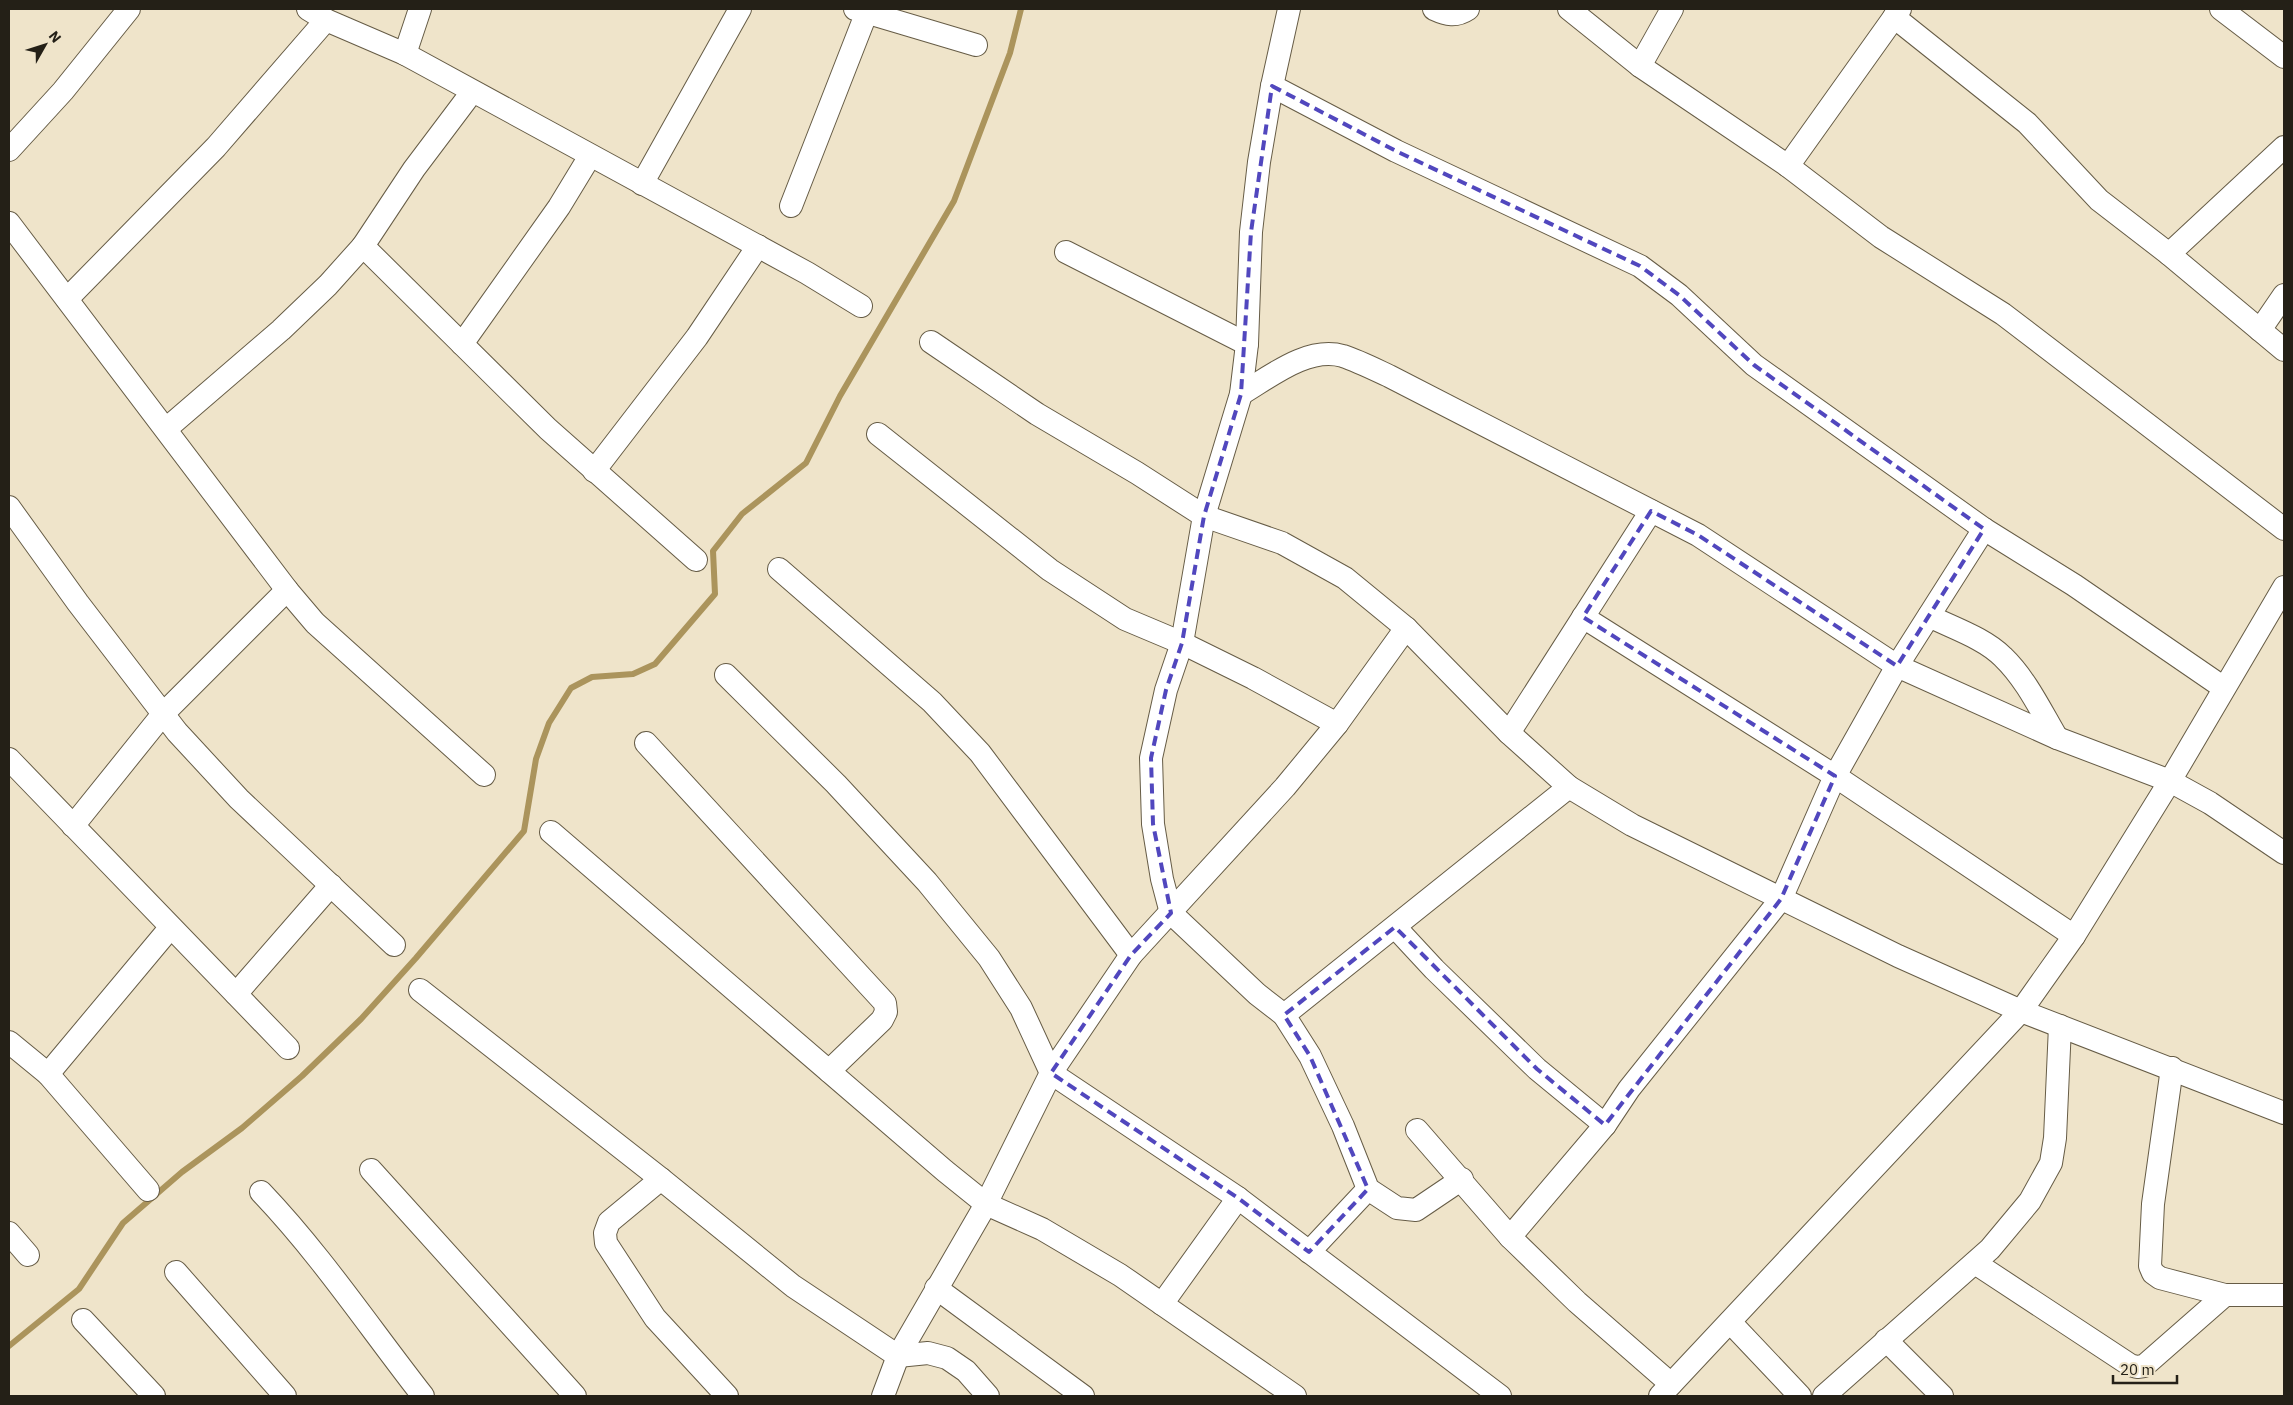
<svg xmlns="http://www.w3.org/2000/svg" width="2293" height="1405" font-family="'IBM Plex Sans',sans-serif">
	<rect width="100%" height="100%" fill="#efe4ca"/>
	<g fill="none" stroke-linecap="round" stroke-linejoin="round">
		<!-- stream -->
		<polyline stroke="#ab945c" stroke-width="6" points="9,1346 79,1289 123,1223 182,1172 242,1128 302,1076 361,1019 416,958 524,831 536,759 549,723 571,688 592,677 633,674 655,664 715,594 713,551 742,514 806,463 840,396 954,201 1010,53 1021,9"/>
		<!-- minor casing -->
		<g stroke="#665c46" stroke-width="24">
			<g id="minor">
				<polyline points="308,9 326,20 405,54 807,273 861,306"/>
				<polyline points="855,9 976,45"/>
				<polyline points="1289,9 1272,86 1259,162 1251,232 1247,344 1241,394 1204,516 1182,643 1166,690 1151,758 1153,824 1162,879 1171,913 1257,994 1284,1015 1569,787"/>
				<path d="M1434,9C1447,15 1456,17 1468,9"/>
				<polyline points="1569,9 1640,66 1788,166 1881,237 2003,314 2284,529"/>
				<polyline points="2221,9 2284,57"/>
				<polyline points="1894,17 2027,123 2099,200 2169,254 2284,350"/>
				<polyline points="405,54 420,9"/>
				<polyline points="1640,66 1672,9"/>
				<polyline points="1272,86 1396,151 1640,266 1679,295 1754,365 1984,529 2074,585 2224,688"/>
				<polyline points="9,150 63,91 129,9"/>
				<polyline points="1788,166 1900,9"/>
				<polyline points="642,184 740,9"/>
				<polyline points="791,206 868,9"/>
				<polyline points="9,223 287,590 315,623 484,775"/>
				<polyline points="363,246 548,429 696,560"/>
				<polyline points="1066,252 1247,344"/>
				<polyline points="2169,254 2284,147"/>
				<polyline points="67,299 216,147 326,20"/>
				<polyline points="2260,330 2284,295"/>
				<polyline points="931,342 1037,414 1137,473 1204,516 1282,543 1345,578 1406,628 1509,733 1569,787 1632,825 1898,956 2021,1011 2284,1113"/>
				<polyline points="462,344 559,207 590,156"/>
				<path d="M1241,394C1270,377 1307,346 1343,356C1358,361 1374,369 1389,376L1698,535L1897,666L2057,738L2170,781L2210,803L2284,853"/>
				<polyline points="166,429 281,330 328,285 363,246 414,169 472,92"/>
				<polyline points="878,434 1050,570 1125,619 1182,643 1253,678 1337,724"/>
				<polyline points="594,471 697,337 758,246"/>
				<polyline points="9,507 78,603 177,732 239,799 394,945"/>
				<polyline points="779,569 932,702 980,753 1131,955"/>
				<path d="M1929,616C1953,628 1984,638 2003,657C2026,679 2041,711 2057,738"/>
				<polyline points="1583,617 1835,776 2074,936"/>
				<polyline points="726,675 836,784 927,882 989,958 1021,1008 1051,1073 1238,1198 1500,1396"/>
				<polyline points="1509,733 1651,511"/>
				<polyline points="646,743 885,1003 886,1012 882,1020 829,1071"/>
				<polyline points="9,759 288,1048"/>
				<polyline points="73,826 163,714 287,590"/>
				<polyline points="551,832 945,1171 986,1204 1042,1229 1120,1275 1295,1396"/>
				<polyline points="1395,927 1434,969 1537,1069 1605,1125"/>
				<polyline points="420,990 661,1179 793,1286 898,1356 928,1353 947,1358 966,1371 988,1396"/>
				<polyline points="236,994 331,885"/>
				<polyline points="1284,1015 1310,1056 1343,1126 1368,1189 1397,1208 1416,1210 1462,1179"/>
				<polyline points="9,1042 48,1074 148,1190"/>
				<polyline points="2172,1068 2153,1204 2150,1266 2153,1273 2160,1278 2225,1295 2284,1295"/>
				<polyline points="48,1074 170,928"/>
				<polyline points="1417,1130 1510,1237"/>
				<polyline points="371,1170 575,1396"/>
				<polyline points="661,1179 609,1222 605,1233 606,1243 655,1318 727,1396"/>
				<path d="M261,1192C321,1255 369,1327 423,1396"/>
				<polyline points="9,1233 28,1255"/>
				<polyline points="1309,1252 1368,1189"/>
				<polyline points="1975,1263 2130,1365 2137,1367 2144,1366 2225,1295"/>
				<polyline points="176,1272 285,1396"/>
				<polyline points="936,1288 1083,1396"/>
				<polyline points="1162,1304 1238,1198"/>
				<polyline points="83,1320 154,1396"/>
				<polyline points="1730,1322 1800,1396"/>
				<polyline points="1886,1340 1942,1396"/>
				<polyline points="1671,1384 1577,1302 1510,1237 1605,1125 1629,1089 1781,899 1835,776 1897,666 1984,529"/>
				<polyline points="883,1396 898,1356 986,1204 1051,1073 1131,955 1285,787 1337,724 1406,628"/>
				<polyline points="1660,1396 2021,1011 2074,936 2170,781 2284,587"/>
				<polyline points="1824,1396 1990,1249 2030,1201 2051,1163 2055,1138 2060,1026"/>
			</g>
		</g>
		<!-- minor -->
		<use href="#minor" stroke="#fff" stroke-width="22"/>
	</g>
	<!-- marked area -->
	<path fill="none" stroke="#5147be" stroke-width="4" stroke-dasharray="10 6" stroke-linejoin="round" d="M1272,86L1396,151L1640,266L1679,295L1754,365L1984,529L1897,666L1698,535L1651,511L1583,617L1835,776L1781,899L1605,1125L1537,1069L1395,927L1284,1015L1310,1056L1368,1189L1309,1252L1238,1198L1051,1073L1131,955L1171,913L1153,824L1151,758L1166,690L1182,643L1204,516L1241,394L1251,232Z"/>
	<!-- border -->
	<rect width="2293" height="1405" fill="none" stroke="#242017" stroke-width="20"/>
	<!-- north arrow -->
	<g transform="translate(45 45) rotate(51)" stroke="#efe4ca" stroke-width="4" paint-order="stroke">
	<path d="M0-4L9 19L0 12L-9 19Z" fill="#242017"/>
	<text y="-8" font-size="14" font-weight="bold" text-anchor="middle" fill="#242017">N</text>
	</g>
	<!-- scale -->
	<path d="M2113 1375v8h64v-8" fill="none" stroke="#242017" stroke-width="2.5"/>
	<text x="2120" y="1375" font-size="15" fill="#242017" stroke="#efe4ca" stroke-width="4" paint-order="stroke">20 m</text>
</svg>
